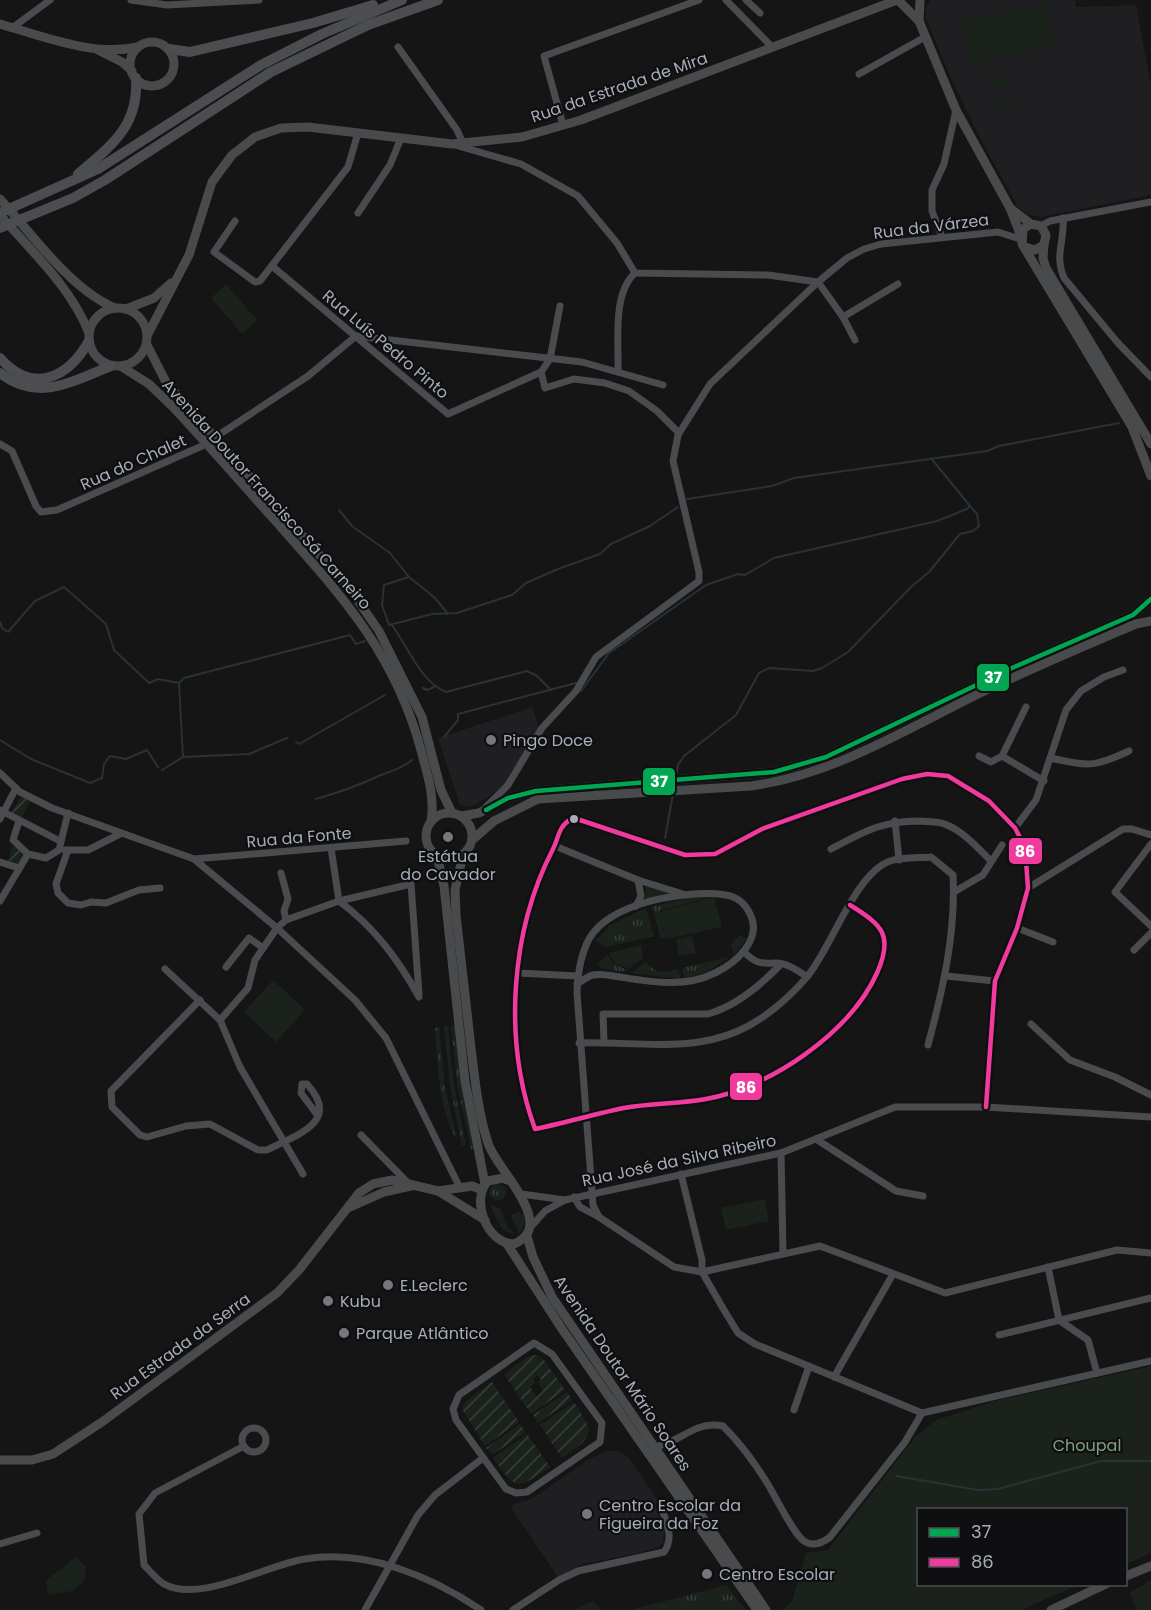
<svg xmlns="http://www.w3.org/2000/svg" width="1151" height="1610" font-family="Poppins,sans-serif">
	<defs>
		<pattern id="grass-tufts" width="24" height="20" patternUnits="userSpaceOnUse" patternTransform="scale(1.5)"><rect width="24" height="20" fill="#1b221c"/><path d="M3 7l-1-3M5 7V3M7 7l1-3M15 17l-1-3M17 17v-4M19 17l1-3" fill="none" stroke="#393f3b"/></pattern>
		<pattern id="garden-furrows" width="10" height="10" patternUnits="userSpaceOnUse" patternTransform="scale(1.5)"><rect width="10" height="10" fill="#1b221c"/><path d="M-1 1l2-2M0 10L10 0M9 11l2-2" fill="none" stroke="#393f3b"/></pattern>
	</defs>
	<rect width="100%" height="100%" fill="#151515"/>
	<!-- built -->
	<g fill="#1f1f21">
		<polygon points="931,0 1075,0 1076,7 1136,5 1151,86 1151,195 1041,217 1029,215 1018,207 980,138 948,72 926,18 925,9"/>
		<polygon points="532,707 539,728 509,780 487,798 470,807 460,805 438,738"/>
		<polygon points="607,1451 618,1451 629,1458 659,1502 655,1505 664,1530 663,1543 659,1547 639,1553 583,1564 558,1577 511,1508 513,1504 530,1500 591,1458"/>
	</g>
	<!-- grass -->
	<g fill="url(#grass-tufts)">
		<polygon points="646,884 670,893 645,899"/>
		<polygon points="693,896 713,896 659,911 665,938 661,939 652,907"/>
		<polygon points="646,908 654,936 606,947 595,941 608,928 608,926"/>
		<polygon points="740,935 747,939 734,955 731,944"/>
		<polygon points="607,955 613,963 627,970 624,972 602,969 597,965"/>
		<polygon points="729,957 707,972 685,978 682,968"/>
		<path d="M646,962C655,974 664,973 678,969L681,979L631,973Z"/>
		<polygon points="448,1026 454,1085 466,1145 462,1146 450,1086 444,1027"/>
		<polygon points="451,1026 456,1026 476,1148 471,1149 457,1084"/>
		<path d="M439,1027L445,1087L457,1140C438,1107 438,1064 435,1028Z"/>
		<circle cx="498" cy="1192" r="8"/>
		<polygon points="490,1205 500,1208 507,1226 515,1235 502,1229"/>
		<polygon points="518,1212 524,1214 524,1225 519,1234 511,1215"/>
		<polygon points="726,1585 746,1610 631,1610"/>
		<polygon points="593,1601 601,1610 573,1610"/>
	</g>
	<!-- park -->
	<g fill="#1b221c">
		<polygon points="1047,3 1056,45 969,63 961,21"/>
		<polygon points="994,73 1010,82 1004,90 989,80"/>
		<polygon points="1005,93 1013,99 1002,114 995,108"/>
		<polygon points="226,284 257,320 242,334 211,298"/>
		<polygon points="714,897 722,927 666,939 659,912"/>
		<polygon points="692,936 696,953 679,956 676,940"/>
		<polygon points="641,945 643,958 628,969 615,963 609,953"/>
		<polygon points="273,980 305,1010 276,1042 244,1012"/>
		<polygon points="765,1199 769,1221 726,1230 721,1208"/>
		<polygon points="1151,1366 1151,1553 1126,1564 1126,1510 918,1510 918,1584 1078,1585 1021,1610 783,1610 792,1601 806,1553 828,1550 916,1436 936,1420 995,1401"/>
		<polygon points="76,1557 86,1567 84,1581 72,1591 48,1595 46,1580"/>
		<polygon points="1151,1580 1151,1610 1137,1610 1130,1593"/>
	</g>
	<!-- garden -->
	<g fill="url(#garden-furrows)" fill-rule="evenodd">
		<polygon points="22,796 30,802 19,821 9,816"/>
		<polygon points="12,845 28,854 19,868 8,863"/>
		<path d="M537,1355L544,1360L565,1390L531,1414L504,1374L529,1356ZM538,1375L541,1380L538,1383L543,1391L536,1396L530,1387L535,1383L533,1379Z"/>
		<polygon points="492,1382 519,1422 485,1446 462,1409 466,1401"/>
		<polygon points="567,1392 572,1400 538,1423 533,1415"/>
		<path d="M574,1402C596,1435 594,1435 562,1458L540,1425Z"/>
		<polygon points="520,1424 526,1432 492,1455 486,1448"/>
		<path d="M527,1434L550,1467C517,1490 516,1491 493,1458Z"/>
	</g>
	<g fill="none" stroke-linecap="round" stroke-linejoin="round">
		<!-- stream -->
		<g stroke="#283237" stroke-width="2">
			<polyline points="687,499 772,486 794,478 987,451 999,446 1119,423"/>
			<polyline points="339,510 352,526 390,553 409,577 435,598 448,614"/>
			<polyline points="409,577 384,585 382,605 389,625 432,614 457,613 512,595 526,583 558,569 600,554 611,544 650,526 678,507"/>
			<polyline points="0,622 2,628 8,632 35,601 64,587 106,624 114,650 149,683 158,679 179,683"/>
			<path d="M392,625C408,647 420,681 446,692L527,671L537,676L551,690"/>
			<polyline points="423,688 427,690 434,687"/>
			<polyline points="581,691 609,653 706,585 738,574 745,575 774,558 937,521 967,509 970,506 931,458"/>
			<polyline points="444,737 458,720 458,714 576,683"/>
			<polyline points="0,740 31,759 90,783 102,778 104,764 110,756 126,759 147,750 158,767"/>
			<polyline points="296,742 299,744 385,695"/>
			<polyline points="183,757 249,754 287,738"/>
			<polyline points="162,770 183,757 179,683 184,678 350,635 356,644 365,641"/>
			<polyline points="676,777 678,765 684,756 736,715 759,673 769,668 813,671 822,668 848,652 911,587 929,572 960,534 973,531 979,526 977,514 971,507"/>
			<path d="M316,799C337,793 355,787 374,778C387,772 400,770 412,760"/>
			<polyline points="665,838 673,794"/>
			<polyline points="896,1476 978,1490 998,1489 1101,1461 1151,1461"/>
		</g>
		<!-- street -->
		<g stroke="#494b4e" stroke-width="7">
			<polyline points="131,0 167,5 259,0"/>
			<polyline points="726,0 772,47"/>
			<polyline points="746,0 760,13"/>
			<polyline points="12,28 50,0"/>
			<polyline points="398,47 457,130 463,143"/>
			<polyline points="859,74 925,37"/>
			<polyline points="563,125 544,56 699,0"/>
			<polyline points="455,145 521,164 578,196 617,243 635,273 768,275 818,282"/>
			<polyline points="358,213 390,165 401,138"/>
			<path d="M1063,218C1065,242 1054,254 1064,278L1118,343L1151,377"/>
			<polyline points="235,221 214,252 255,282 260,281 348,167 358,133"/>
			<polyline points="1041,226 1050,221 1151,202"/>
			<polyline points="942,237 932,211 932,190 944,164 956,110"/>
			<polyline points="272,266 448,414 541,372 550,359 560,306"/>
			<polyline points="818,282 843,317 855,340"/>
			<polyline points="843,317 898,284"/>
			<polyline points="356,336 582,362 663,385"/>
			<path d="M618,371C619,342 612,294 635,273"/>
			<polyline points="541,372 545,388 574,379 605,383 629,391 657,411 679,433"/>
			<polyline points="0,444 12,451 36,506 41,512 57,510 202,446 308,376 356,336"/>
			<polyline points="1026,707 1002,756 1044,781"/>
			<polyline points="979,756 991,762 1002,756"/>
			<path d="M1051,758C1087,767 1095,767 1129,751"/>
			<polyline points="0,773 20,792 52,808 194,859 277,928 355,1000 386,1038 460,1188"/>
			<polyline points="485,808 508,785 542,728 576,691 596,657 699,581 699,572 673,461 678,435 710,384 818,282 847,258 864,249 881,244 998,232 1020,239"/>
			<polyline points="0,810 60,841"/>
			<polyline points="0,819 16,788"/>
			<polyline points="19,821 13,840 28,854 46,858 59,850 68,813"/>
			<polyline points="895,821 899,860"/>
			<polyline points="1015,828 1036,800 1066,710 1081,691 1104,677 1123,670"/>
			<polyline points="1151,844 1115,892 1151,926"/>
			<polyline points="555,846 638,880 683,894"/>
			<polyline points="331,848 339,901 411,884 419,994"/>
			<path d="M831,849C863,832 881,821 919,821C928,822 939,821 947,825C964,832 978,848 991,861"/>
			<polyline points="65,850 88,850 120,834"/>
			<polyline points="68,850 56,884 58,893 68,903 81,905 91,902 106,903 139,890 160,888"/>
			<polyline points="194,859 406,841"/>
			<polyline points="0,862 19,868"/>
			<polyline points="281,873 288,899 284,911 286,920"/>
			<polyline points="1028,888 1123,829 1132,829 1151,835"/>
			<polyline points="954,892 983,875 1002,845"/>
			<polyline points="0,901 28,854"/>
			<path d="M850,905C882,925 894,935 877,973C850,1033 769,1088 706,1099C679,1104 651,1103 624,1108C594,1114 565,1123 535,1129C503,1041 510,932 553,849C559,837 558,827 571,819L580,820L685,855L715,854L762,829L902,779L927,774L948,776L989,801L1015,828L1025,847L1028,888L1017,928L995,981L986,1107"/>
			<polyline points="636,906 641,896 638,880"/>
			<polyline points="1017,928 1053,942"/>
			<polyline points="1134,950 1151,933"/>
			<path d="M744,952C755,963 761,964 775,963C786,962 799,971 807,977"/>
			<polyline points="226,967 249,938 263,948"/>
			<polyline points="165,969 220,1020 240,1067 303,1174"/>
			<polyline points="517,973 578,976"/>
			<polyline points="946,976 995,981"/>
			<path d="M200,1000L111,1091L112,1107L140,1135L147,1137L186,1126L210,1124L258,1150H267C296,1135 342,1122 307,1084H302L301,1093L318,1116"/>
			<path d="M220,1020L248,988L255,960L277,928L286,920L339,901C374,927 398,959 419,997"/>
			<polyline points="1031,1024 1070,1060 1115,1077 1151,1095"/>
			<path d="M604,1042L603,1014H708C736,1006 761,985 781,964"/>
			<path d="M579,1043C631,1041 689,1053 738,1031C763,1020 788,999 806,978C831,950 854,874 890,861C902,857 919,858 931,857L953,875C956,933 943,989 928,1045"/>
			<polyline points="361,1135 408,1183"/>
			<polyline points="816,1139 896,1191 923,1196"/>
			<polyline points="781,1153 783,1253"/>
			<polyline points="681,1174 702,1260 702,1272 724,1310 738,1333 755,1344 922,1413 1151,1361"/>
			<polyline points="521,1194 565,1200"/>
			<path d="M574,1197L580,1207L599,1217L593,1205L577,993C577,976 581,954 589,939C610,902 688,889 726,895C738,897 745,903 750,914C763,939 736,963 715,973C685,988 652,982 620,977C612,976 602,973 593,975C588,976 582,981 577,984"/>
			<polyline points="599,1217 674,1267 702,1272 820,1246 945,1293 1117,1250 1151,1253"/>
			<polyline points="529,1229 545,1211 565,1200 781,1153 895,1107 986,1107 1151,1117"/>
			<polyline points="1048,1267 1059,1320 1088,1340 1097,1373"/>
			<polyline points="999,1335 1151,1298"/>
			<polygon points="534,1343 552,1354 602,1423 600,1442 527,1492 516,1493 506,1489 456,1420 453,1409 459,1395"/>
			<polyline points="834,1377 893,1274"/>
			<polyline points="794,1410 809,1366"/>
			<circle cx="254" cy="1440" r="12"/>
			<path d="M244,1446L155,1493L139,1514L144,1565C150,1571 157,1580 164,1584C199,1604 266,1565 305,1559C366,1549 431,1576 481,1610"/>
			<path d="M654,1447C681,1443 694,1420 723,1426C739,1442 752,1459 764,1478C773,1491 793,1534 804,1541C812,1547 823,1543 830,1537L905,1442L922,1413"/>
			<polyline points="0,1544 37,1533"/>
			<polyline points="365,1610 418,1515 435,1495 483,1458"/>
			<path d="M513,1610L559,1580L578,1571L664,1552C674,1538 667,1525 662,1509L670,1505"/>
		</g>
		<!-- secondary -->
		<g stroke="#484a4c" stroke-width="9">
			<polyline points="898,0 919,21 956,110 1010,208 1020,234"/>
			<polyline points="919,21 920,0"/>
			<path d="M0,24C42,36 94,57 138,47"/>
			<circle cx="152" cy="64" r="22"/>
			<polyline points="98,50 122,62 132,71"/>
			<path d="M0,199C33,235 70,289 115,308"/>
			<polyline points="1010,208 1031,224"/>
			<path d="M0,215C33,253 70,286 89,333"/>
			<polyline points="1044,245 1043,258 1046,268 1151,444"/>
			<polyline points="1025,247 1035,250 1044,245 1046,235 1041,226 1031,224 1023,229 1022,244 1132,427 1151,476"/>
			<circle cx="118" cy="337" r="29"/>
			<polyline points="126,309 154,298 171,283"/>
			<polyline points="148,334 189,255 212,182 232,155 255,137 281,128 308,127 452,144 522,137 581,120 897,0"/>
			<polyline points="147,345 166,382 349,588 379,631 422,717 441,790 452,813"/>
			<path d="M122,367L149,384L173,407C209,446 244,486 280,526C344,598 397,657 422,754C428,776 435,799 431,821"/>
			<circle cx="449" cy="836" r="23"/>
			<polyline points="461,816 479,813 508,798 536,791 774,772 826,757 1012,668 1133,615 1151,599"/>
			<path d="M472,840L494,821L538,799L751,786C831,775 902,732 974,696C1027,670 1082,647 1136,624L1151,621"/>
			<path d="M463,855L455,890L456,915C461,959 466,1004 471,1048C475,1080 478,1112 488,1143C495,1168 559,1225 514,1244C487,1244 470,1200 488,1181L503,1178L510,1181"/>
			<polyline points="437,856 444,886 465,1081 485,1184"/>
			<polyline points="438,1191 472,1186 482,1190"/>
			<polyline points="348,1208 384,1192 411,1186"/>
			<polyline points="527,1236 533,1257 552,1297 766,1610"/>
			<polyline points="507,1244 562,1329 757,1610"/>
			<polyline points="0,1460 32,1460 53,1454 102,1422 277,1293 299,1270 359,1193 373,1184 392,1180 438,1191 485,1220"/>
			<polyline points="1126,1576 1151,1566"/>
			<polyline points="1051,1610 1106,1584"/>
		</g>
		<!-- primary -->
		<g stroke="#4b4d50" stroke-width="10">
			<polyline points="169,49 190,52 313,23 373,5"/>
			<path d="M78,174C112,145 139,126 136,78"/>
			<polyline points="0,213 98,169 261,65 322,34 402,0"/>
			<polyline points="0,228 73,198 105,180 271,72 368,25 438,0"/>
			<path d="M0,358C33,395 68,378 89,341"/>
			<path d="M0,373C38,403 72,381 111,366"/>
		</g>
		<!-- bus-1 casing -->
		<g stroke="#0f0f11" stroke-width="9">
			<polyline id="bus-1" points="486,810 508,798 536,791 774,772 826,757 1012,668 1133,615 1151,599"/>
		</g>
		<!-- bus-2 casing -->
		<g stroke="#0f0f11" stroke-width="9">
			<path id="bus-2" d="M850,905C882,925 894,935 877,973C850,1033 769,1088 706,1099C679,1104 651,1103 624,1108C594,1114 565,1123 535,1129C503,1041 510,932 553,849C559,837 558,827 571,819L580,820L685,855L715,854L762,829L902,779L927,774L948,776L989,801L1015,828L1025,847L1028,888L1017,928L995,981L986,1107"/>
		</g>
		<!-- bus-1 -->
		<use href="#bus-1" stroke="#00a651" stroke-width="4.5"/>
		<!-- bus-2 -->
		<use href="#bus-2" stroke="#f13a9d" stroke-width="4.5"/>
	</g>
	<!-- markers -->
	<g fill="#73787e" stroke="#0f0f11" stroke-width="2">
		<circle cx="491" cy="740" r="6"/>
		<circle cx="448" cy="837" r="6"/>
		<circle cx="388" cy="1285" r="6"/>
		<circle cx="328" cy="1301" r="6"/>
		<circle cx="344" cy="1333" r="6"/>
		<circle cx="587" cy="1514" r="6"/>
		<circle cx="707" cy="1574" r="6"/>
	</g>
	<circle fill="#a6adb7" stroke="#0f0f11" stroke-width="2" cx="574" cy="819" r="5"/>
	<g text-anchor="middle" stroke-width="4.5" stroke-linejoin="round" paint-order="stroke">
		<!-- street labels -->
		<g font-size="16" fill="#a6adb7" stroke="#0f0f11">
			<text transform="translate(619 87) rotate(-19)" y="6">Rua da Estrada de Mira</text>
			<text transform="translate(931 226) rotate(-7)" y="6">Rua da Várzea</text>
			<text transform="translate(386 344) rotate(40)" y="6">Rua Luís Pedro Pinto</text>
			<text transform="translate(133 462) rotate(-24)" y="6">Rua do Chalet</text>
			<text transform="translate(267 494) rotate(48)" y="6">Avenida Doutor Francisco Sá Carneiro</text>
			<text transform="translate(299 837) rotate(-5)" y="6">Rua da Fonte</text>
			<text transform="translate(679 1160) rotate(-12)" y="6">Rua José da Silva Ribeiro</text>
			<text transform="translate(180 1346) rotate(-36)" y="6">Rua Estrada da Serra</text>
			<text transform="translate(623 1373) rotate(56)" y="6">Avenida Doutor Mário Soares</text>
		</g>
		<!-- poi labels -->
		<g font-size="16" fill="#a6adb7" stroke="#0f0f11" text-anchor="start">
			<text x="503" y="746">Pingo Doce</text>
			<text x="448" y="862" text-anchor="middle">Estátua<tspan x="448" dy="18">do Cavador</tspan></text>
			<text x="400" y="1291">E.Leclerc</text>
			<text x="340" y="1307">Kubu</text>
			<text x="356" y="1339">Parque Atlântico</text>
			<text x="599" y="1511">Centro Escolar da<tspan x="599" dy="18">Figueira da Foz</tspan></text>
			<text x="719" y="1580">Centro Escolar</text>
		</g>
		<!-- park labels -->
		<g font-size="16" fill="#7ea27c" stroke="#0f0f11">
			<text x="1087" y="1451">Choupal</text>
		</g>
	</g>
	<g stroke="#0f0f11" stroke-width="2">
		<rect x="976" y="663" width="34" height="29" rx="6" fill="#00a651"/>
		<rect x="642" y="767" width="34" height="29" rx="6" fill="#00a651"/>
		<rect x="1008" y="837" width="35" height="28" rx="6" fill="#f13a9d"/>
		<rect x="729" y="1072" width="34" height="29" rx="6" fill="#f13a9d"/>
	</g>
	<g font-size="16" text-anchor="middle" font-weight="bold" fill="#fff">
		<text x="993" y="683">37</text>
		<text x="659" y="787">37</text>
		<text x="1025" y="857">86</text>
		<text x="746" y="1093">86</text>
	</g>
	<!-- legend -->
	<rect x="917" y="1508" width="210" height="78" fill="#0f0f11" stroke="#4b4e53" stroke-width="1.5"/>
	<rect x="929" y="1528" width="30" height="9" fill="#00a651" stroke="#4b4e53" stroke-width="1.5"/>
	<text x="971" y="1538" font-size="18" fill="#a6adb7">37</text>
	<rect x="929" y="1558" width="30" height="9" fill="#f13a9d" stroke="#4b4e53" stroke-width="1.5"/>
	<text x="971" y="1568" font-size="18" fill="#a6adb7">86</text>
</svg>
